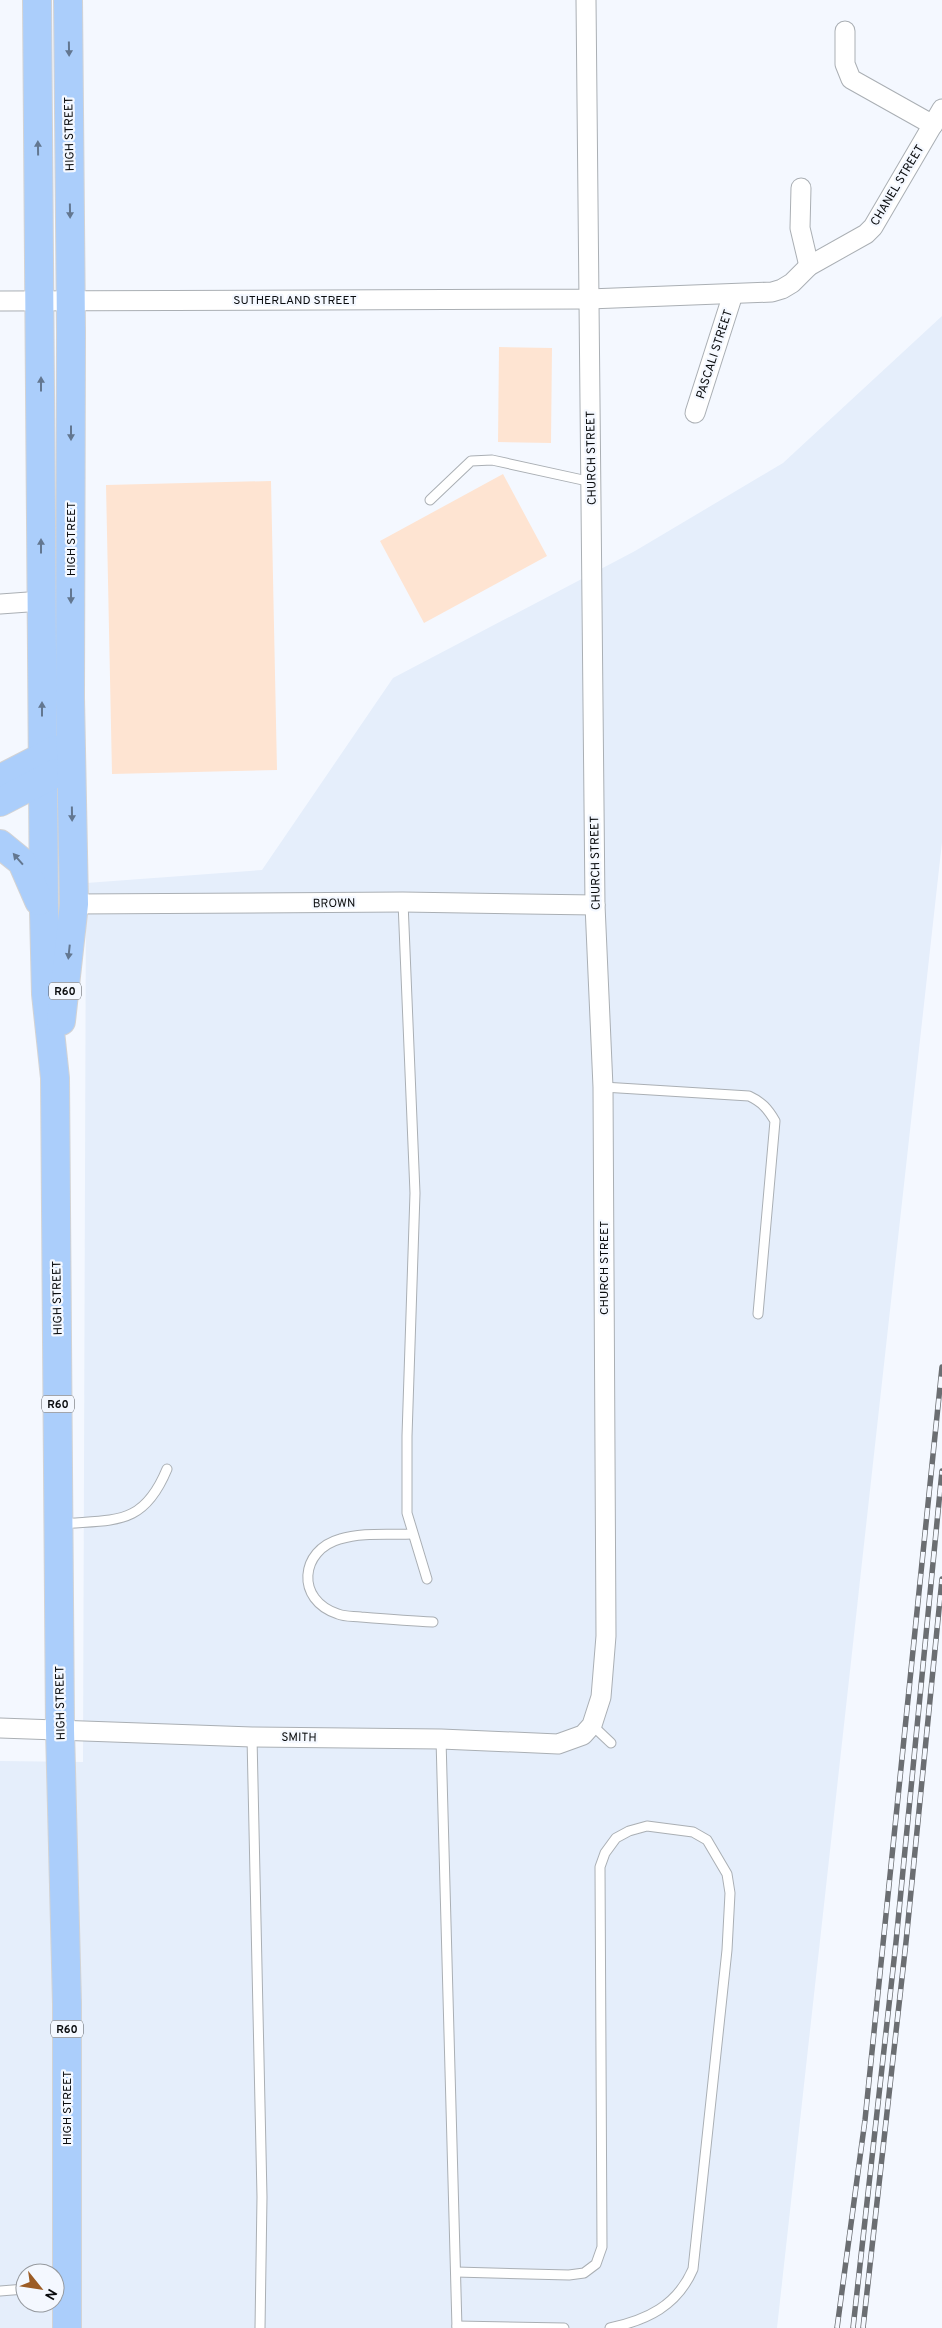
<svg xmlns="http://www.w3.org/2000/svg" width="942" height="2328" font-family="Overpass,sans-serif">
	<rect width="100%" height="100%" fill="#f4f8ff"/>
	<!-- built -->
	<path fill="#e5eefb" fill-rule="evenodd" d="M942,316V842L777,2328H0V1761L83,1762L86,883L262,870L393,678L635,551L783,463ZM25,2273H55V2303H25Z"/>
	<!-- green -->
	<g fill="#fee4d2">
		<polygon points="499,347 552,348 551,443 498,442"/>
		<polygon points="503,474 547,556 424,623 380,541"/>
		<polygon points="271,481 277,770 112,774 106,485"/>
	</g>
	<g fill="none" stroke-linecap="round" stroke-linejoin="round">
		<!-- lane casing -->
		<g stroke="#aaafb4" stroke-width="11">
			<g id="lane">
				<polyline points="430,500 471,461 492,460 592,482"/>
				<polyline points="403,902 415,1193 407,1436 407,1513 427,1579"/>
				<path d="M603,1087L749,1096C762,1102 768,1109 775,1121L758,1314"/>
				<path d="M60,1524C115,1519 143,1527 167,1469"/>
				<path d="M412,1534C389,1535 362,1532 340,1539C300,1550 295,1600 338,1614C345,1617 354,1616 361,1617C385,1619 409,1621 433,1622"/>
				<polyline points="592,1725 611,1743"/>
				<polyline points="252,1737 262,2197 260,2328"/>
				<polyline points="441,1739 457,2328"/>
				<path d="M456,2272L569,2275L584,2273L596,2264L602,2247L600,1867L605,1853L616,1838L629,1831L647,1826L693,1832L707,1840L727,1874L730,1893L727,1950L693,2269C677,2306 647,2320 610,2328"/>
				<polyline points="0,2291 25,2289"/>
				<polyline points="457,2326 564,2328"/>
			</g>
		</g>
		<!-- street casing -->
		<g stroke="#aaafb4" stroke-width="21">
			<g id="street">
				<polyline points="845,31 845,64 851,79 933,125"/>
				<polyline points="801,188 800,228 809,266"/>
				<polyline points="0,301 589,299 772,292 782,289 792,283 809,266 866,234 873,227 942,109"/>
				<polyline points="695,413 733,294"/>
				<polyline points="0,604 42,601"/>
				<polyline points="74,904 403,902 595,905"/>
				<polyline points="0,1728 252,1737 441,1739 558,1744 583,1735 592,1725 601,1697 606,1636 603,1087 595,905 586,0"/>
			</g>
		</g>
		<!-- primary casing -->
		<g stroke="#d3d3d4" stroke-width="30">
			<g id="primary">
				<polyline points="37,0 44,912 46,994 55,1078 60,1730 67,2004 67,2328"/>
				<polyline points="0,779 56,750"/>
				<polyline points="0,802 56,773"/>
				<polyline points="0,844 22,862 39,901"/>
				<polyline points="61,1021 74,904 70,698 71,332 68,0"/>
			</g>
		</g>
		<!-- lane -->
		<use href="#lane" stroke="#fff" stroke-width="9"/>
		<!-- street -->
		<use href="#street" stroke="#fff" stroke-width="19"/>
		<!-- primary -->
		<use href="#primary" stroke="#abcefb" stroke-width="28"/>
		<!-- rail casing -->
		<g stroke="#6b6e72" stroke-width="5.5">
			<g id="rail">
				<polyline points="837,2328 865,2120 942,1367"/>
				<polyline points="853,2328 896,1942 942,1471"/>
				<polyline points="863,2328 906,1942 942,1579"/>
			</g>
		</g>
		<!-- rail -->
		<use href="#rail" stroke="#f4f8ff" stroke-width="4" stroke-dasharray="11" stroke-linecap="butt"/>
	</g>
	<!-- one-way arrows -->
	<defs><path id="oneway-solid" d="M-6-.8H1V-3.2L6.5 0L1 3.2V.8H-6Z" transform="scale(1.25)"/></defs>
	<g fill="#637790">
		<use href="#oneway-solid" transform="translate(69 49) rotate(89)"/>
		<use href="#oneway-solid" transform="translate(38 148) rotate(-91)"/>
		<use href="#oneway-solid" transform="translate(70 211) rotate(89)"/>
		<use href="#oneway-solid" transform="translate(41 384) rotate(-90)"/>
		<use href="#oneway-solid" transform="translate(71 433) rotate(90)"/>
		<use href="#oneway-solid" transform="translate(41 546) rotate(-90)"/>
		<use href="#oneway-solid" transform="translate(71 596) rotate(90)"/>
		<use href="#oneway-solid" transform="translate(42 709) rotate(-90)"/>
		<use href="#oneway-solid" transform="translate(72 814) rotate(89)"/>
		<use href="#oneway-solid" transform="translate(18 859) rotate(-131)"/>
		<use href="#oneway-solid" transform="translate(69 952) rotate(96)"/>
	</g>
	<g text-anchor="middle" stroke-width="4.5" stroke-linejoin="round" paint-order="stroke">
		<!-- shield labels -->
		<g fill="#f4f8ff" stroke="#505356" stroke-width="1">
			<rect x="49" y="982.5" width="32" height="17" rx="4"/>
			<rect x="42" y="1395.5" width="32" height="17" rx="4"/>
			<rect x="51" y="2020.5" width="32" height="17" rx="4"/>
		</g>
		<g font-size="11" font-weight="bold" fill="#0a0c0e">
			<text x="65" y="995">R60</text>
			<text x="58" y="1408">R60</text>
			<text x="67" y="2033">R60</text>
		</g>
		<!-- street labels -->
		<g font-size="12" fill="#0a0c0e" stroke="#f4f8ff">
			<text transform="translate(69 134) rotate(-91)" y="4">HIGH STREET</text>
			<text transform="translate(897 185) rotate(-59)" y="4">CHANEL STREET</text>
			<text x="295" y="304">SUTHERLAND STREET</text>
			<text transform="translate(714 354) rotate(-72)" y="4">PASCALI STREET</text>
			<text transform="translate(591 458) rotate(-91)" y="4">CHURCH STREET</text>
			<text transform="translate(71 539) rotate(-90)" y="4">HIGH STREET</text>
			<text transform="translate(595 863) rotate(-91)" y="4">CHURCH STREET</text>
			<text transform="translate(334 903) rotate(-1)" y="4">BROWN</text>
			<text transform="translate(604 1268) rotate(-90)" y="4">CHURCH STREET</text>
			<text transform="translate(57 1298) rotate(-91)" y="4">HIGH STREET</text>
			<text transform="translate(60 1703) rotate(-91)" y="4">HIGH STREET</text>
			<text transform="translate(299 1737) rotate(1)" y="4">SMITH</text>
			<text transform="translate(67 2108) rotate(-90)" y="4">HIGH STREET</text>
		</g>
	</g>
	<!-- north arrow -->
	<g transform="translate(40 2288) rotate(120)"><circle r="24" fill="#f4f8ff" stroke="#969a9f"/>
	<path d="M0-4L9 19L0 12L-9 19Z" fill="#9c5c25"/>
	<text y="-8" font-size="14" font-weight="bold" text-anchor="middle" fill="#0a0c0e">N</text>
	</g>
</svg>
